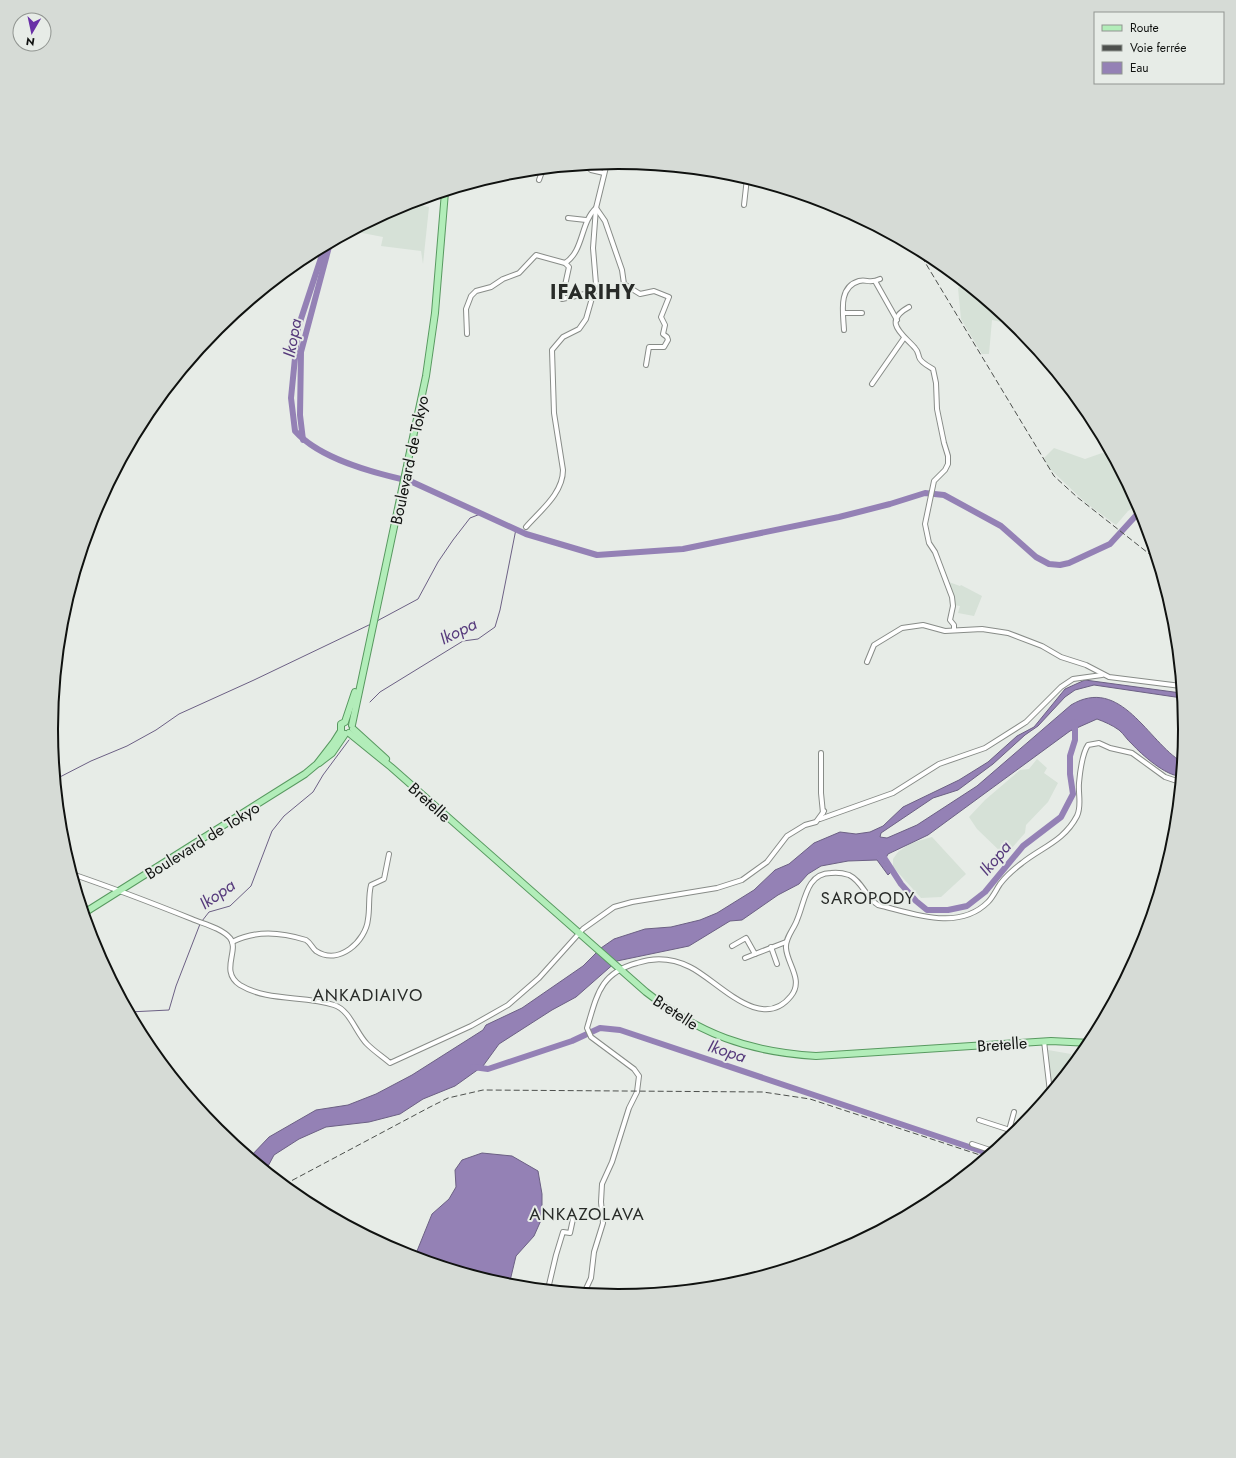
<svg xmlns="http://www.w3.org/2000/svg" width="1236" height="1458" font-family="Jost,sans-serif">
	<rect width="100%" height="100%" fill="#e7ece7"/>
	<!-- built -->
	<g fill="#d6e1d7">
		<polygon points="421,199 424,206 429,207 423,264 421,251 381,246 383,237 352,231 401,205"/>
		<polygon points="965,284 1015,325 992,320 989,354 982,354 961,319 958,288"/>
		<polygon points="1054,448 1085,459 1102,453 1111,455 1138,505 1128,511 1116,525 1086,503 1048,467 1044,458"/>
		<polygon points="946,581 960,586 961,585 982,596 974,616 958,613 960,606 954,605"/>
		<polygon points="1037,759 1047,768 1044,773 1058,783 1048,802 1026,825 1025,833 1005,856 977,829 969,817 985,800 1020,770 1029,769"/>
		<polygon points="932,837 966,874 941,897 921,898 893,867 893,859 898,852 911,843"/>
		<polygon points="1048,1050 1071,1054 1071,1066 1052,1089"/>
	</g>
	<!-- water -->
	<g fill="#9481b5" stroke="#6c6084">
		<path d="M1085,680L1181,693L1182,698L1094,685L1075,690L1065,697L1038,726L1025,735L993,764L958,790L933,798L881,833L880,837L887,838L917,825L977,786L1071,705C1121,675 1148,742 1182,762L1180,776C1166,776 1142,755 1132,744C1127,740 1124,734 1119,730C1112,725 1105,722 1097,719L1070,731L928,835L888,854L884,862L891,872L888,875L877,860L848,861L821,866L808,874L799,884L778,895L742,920L730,921L689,946L617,961L576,997L552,1010L499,1044L483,1066L455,1086L423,1099L400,1114L369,1122L326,1127L299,1139L274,1155L266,1170L250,1157L269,1137L316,1110L348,1105L376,1094L412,1075L483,1030L486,1025L522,1008L583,966L601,948L614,939L645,929L671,927L700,920L717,913L754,890L775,870L789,864L814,843L840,832L856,834L870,832L883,826L903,807L959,780L988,762L1017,736L1034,727L1065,689Z"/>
		<polygon points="482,1153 512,1156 538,1171 542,1194 542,1218 534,1236 516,1256 509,1285 411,1256 417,1251 432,1214 449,1199 456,1187 455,1170 462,1160"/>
	</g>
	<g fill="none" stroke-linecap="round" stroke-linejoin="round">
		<!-- stream -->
		<g stroke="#6c6084" stroke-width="1">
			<polyline points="377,621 418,599 438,562 453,540 470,518 483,513"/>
			<polyline points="370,702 380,692 463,641 478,639 495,627 500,610 516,529"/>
			<polyline points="56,779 91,761 127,746 156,730 179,714 254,680 371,624"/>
			<polyline points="202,921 209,912 230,906 251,886 272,831 284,816 313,792 323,775 349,740"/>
			<polyline points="129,1012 169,1010 176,986 200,924"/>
		</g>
		<!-- river -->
		<g stroke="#9481b5" stroke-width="6">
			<path d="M323,247L322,255L298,328L291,398L295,431C320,459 373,473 410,481L526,534L597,555L683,549L839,517L890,504L925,493L944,495L1001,526L1036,557L1049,564L1060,565L1069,563L1110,544L1141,510"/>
			<polyline points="303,440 300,415 301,352 330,243"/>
			<polyline points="881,853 901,884 916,901 927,910 948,910 967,906 985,892 1023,846 1061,817 1073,794 1070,774 1070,756 1075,740 1075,722"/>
			<polyline points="473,1067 488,1069 572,1041 600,1028 620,1030 990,1154"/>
		</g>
		<!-- minor casing -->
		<g stroke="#888c88" stroke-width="6">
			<g id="minor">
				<polyline points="586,165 591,170 604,173"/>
				<polyline points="539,180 543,169"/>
				<polyline points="744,205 747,178"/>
				<polyline points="568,218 586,220"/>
				<path d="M565,263C584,251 580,223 596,208L605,221L622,270L624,284L640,294L654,291L669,297L661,317L665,325L663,334L667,337L668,340L664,347H649L646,365"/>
				<polyline points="875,281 897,320"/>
				<path d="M909,307C881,322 904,335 915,348C918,351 918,353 919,357C920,362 928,366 933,369L936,383L937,409L944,443L948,456V464L945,470L934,481L925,524L929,543L935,552L952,597L953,606L950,620L954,625V629"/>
				<polyline points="843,313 862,313"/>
				<path d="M844,330C843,312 838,287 859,281C867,279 870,284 880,279"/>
				<polyline points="467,334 466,309 471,296 476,291 491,287 503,279 519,273 536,255 565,263 569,267 562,299 594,292"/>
				<polyline points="872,384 904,338"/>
				<polyline points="1088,413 1090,421 1093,420"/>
				<path d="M526,527C541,510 563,493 563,470L554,413L552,350L563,337L579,329L586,319L596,284L593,248L596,208L607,163"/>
				<polyline points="867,662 874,645 902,628 923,625 945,631 982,629 1008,633 1042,646 1061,657 1086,665 1109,677 1181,686"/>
				<polyline points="821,753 821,793 823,813"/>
				<polyline points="820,819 893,793 939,764 985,748 1026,722 1061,687 1073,679 1102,675"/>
				<path d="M72,874C113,888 152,903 192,919C204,924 221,928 230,938C240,950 219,971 240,985C268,1002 304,995 334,1005C350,1010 356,1033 367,1044C374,1051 383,1057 390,1063L471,1026L508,1005L539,978L583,929L614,907L632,902L717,888L742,880L767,862L787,836L805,825L816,822L824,811"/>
				<path d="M232,942C256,930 280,932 306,940C311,943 312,948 316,951C339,966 366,941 368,919C370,908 368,897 371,885L384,879L389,854"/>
				<polyline points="732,946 746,938 755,954 786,942"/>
				<polyline points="771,947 777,964"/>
				<polyline points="745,958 755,954"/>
				<polyline points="1044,1041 1050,1092"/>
				<polyline points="979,1120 1016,1132"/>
				<polyline points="1006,1141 1014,1112"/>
				<polyline points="972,1144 993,1151"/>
				<polyline points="548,1289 556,1255 563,1232 570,1233 573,1219"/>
				<path d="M584,1293L591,1278L594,1252L603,1223L601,1202L602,1184L612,1162L629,1108L637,1092L639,1076L634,1069L591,1037L587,1028C597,995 600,973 637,963C655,957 672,958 690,967C717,980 761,1034 791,996C804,980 787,964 786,948C785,938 794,929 797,920C805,902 806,873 831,873C838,872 843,873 849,875C862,881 866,898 878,905C912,913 958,932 988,902C993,897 996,890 1000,884C1006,876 1014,869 1022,863C1042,847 1064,841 1077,816C1082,806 1078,794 1079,783C1080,772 1082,754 1088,745L1099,743L1110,748L1132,753L1165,777L1180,782"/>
			</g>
		</g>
		<!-- primary casing -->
		<g stroke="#589960" stroke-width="8">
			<g id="primary">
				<polyline points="352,725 426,376 435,313 445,192"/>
				<polyline points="353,729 386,759"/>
				<path d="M349,733L391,767L646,992C699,1034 749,1052 816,1056L1051,1041L1090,1043"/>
				<polyline points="319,763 332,753 345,734"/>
				<polyline points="84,913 305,774 317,764 334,742 341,731 341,724 345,722 355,692"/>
			</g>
		</g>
		<!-- minor -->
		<use href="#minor" stroke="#fff" stroke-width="4"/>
		<!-- primary -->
		<use href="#primary" stroke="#b2edb9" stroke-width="6"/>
		<!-- rail -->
		<g stroke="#4d504d" stroke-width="1" stroke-dasharray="6 3" stroke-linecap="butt">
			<polyline points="917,249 1054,476 1077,497 1157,560"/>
			<polyline points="286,1187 291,1181 430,1107 448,1098 483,1090 763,1092 810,1099 986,1157"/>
		</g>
	</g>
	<g text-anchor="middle" stroke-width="4" stroke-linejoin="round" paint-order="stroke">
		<!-- street labels -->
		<g font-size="16" fill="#101210" stroke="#e7ece7">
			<text transform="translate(409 460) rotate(-78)" y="6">Boulevard de Tokyo</text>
			<text transform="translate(430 802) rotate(42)" y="6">Bretelle</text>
			<text transform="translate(202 840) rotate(-32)" y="6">Boulevard de Tokyo</text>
			<text transform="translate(676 1012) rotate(33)" y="6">Bretelle</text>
			<text transform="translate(1002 1044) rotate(-4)" y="6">Bretelle</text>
		</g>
		<!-- water labels -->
		<g font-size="17" font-style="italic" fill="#563a7c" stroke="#e7ece7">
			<text transform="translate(292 338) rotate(-79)" y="6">Ikopa</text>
			<text transform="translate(458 631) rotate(-26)" y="6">Ikopa</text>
			<text transform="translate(995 858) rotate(-50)" y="6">Ikopa</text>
			<text transform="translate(217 894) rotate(-35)" y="6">Ikopa</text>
			<text transform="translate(727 1051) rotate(18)" y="6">Ikopa</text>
		</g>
		<!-- neighbourhood labels -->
		<g font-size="17" letter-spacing="1" fill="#282b28" stroke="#e7ece7">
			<text x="868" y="904">SAROPODY</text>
			<text x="368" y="1001">ANKADIAIVO</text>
			<text x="587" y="1220">ANKAZOLAVA</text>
		</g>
		<!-- district labels -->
		<g font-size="20" font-weight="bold" letter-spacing="1" fill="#282b28" stroke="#e7ece7">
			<text x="593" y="299">IFARIHY</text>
		</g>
	</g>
	<!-- crop -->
	<path d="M0 0H1236V1458H0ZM58 729a560 560 0 1 1 1120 0a560 560 0 1 1-1120 0Z" fill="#d6dbd6" fill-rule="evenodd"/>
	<path fill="none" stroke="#101210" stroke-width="2" d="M58 729a560 560 0 1 1 1120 0a560 560 0 1 1-1120 0Z"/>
	<!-- legend -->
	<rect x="1094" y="12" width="130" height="72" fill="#e7ece7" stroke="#919591"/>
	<rect x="1102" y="25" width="20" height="6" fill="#b2edb9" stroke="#919591"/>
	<text x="1130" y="32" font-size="12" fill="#101210">Route</text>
	<rect x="1102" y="45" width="20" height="6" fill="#4d504d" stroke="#919591"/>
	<text x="1130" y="52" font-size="12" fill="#101210">Voie ferrée</text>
	<rect x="1102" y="62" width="20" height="12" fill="#9481b5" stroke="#919591"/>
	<text x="1130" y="72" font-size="12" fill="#101210">Eau</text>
	<!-- north arrow -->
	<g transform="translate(32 32) rotate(189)"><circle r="19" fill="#e7ece7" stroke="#919591"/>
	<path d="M0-3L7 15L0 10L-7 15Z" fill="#6930a7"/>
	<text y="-6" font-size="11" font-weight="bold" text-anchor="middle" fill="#101210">N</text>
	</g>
</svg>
